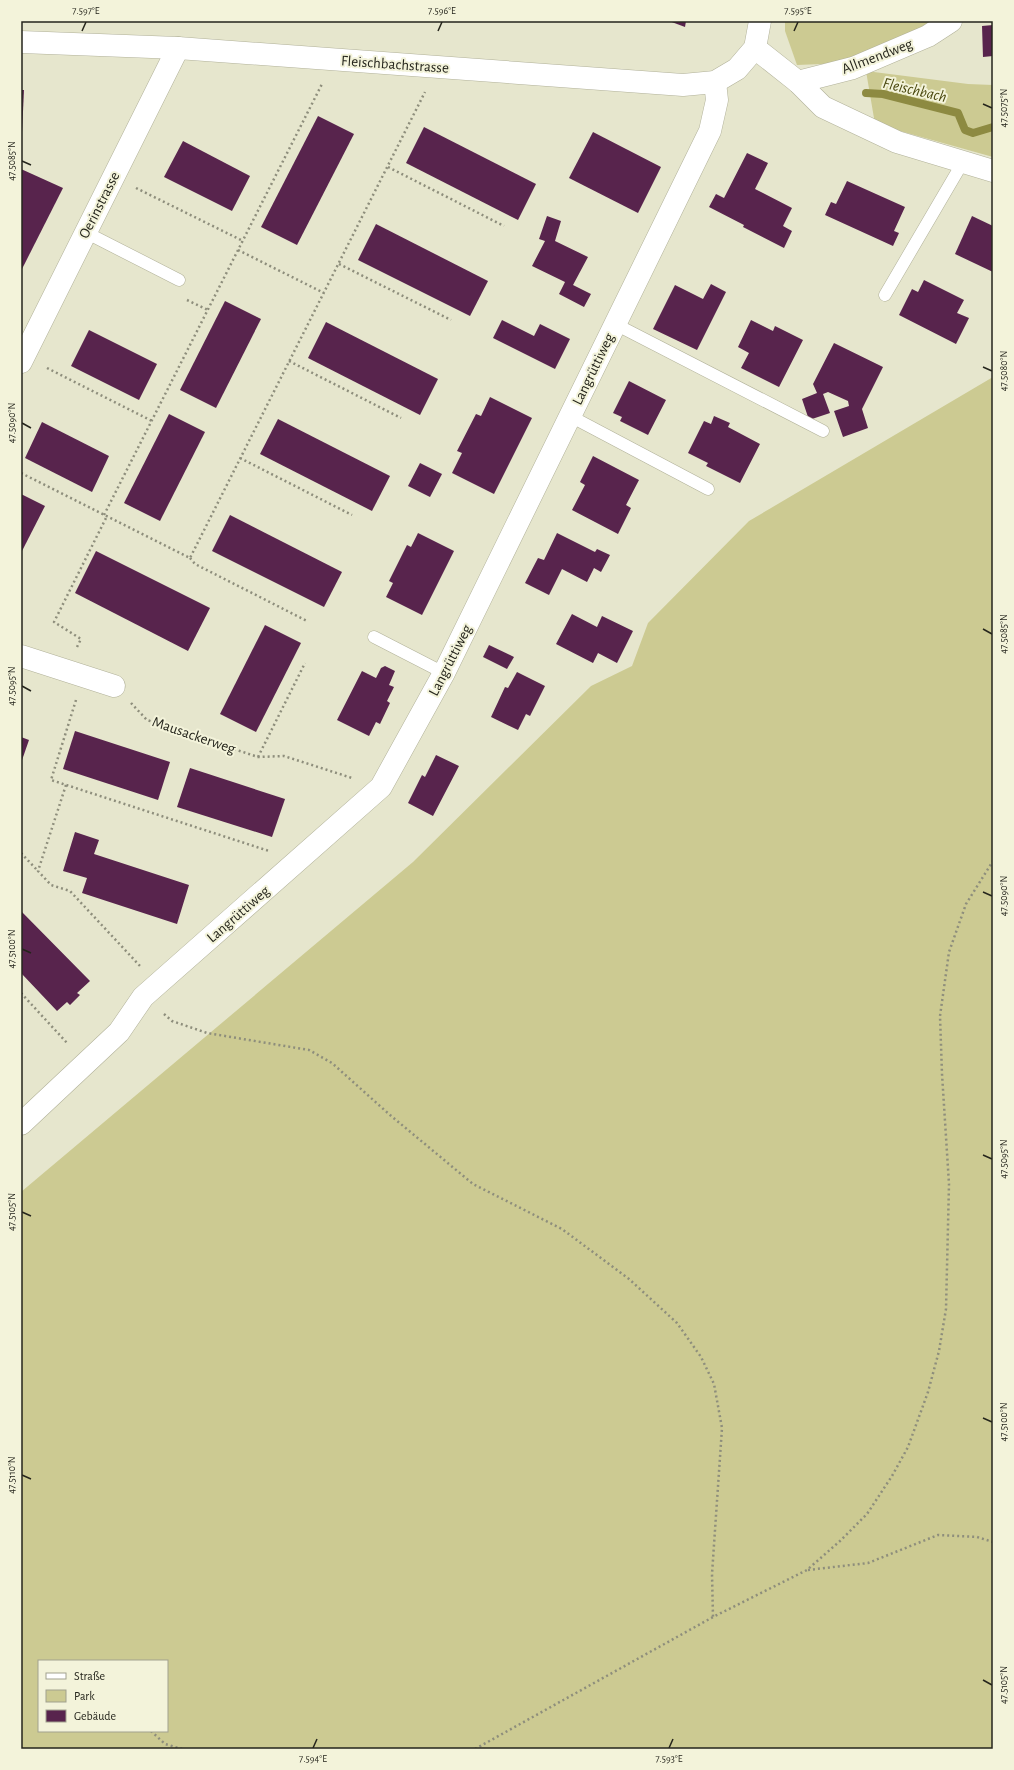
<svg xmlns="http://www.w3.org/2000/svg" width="1014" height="1770" font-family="'Alegreya Sans',sans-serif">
	<rect width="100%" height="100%" fill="#e6e6cd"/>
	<!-- green -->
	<g fill="#ccca92" fill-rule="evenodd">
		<polygon points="785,21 938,21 847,63 797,65 785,31"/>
		<polygon points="866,71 968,84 993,85 993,157 875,124"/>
		<path d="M993,377V1749H21V1192L413,862L591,686L632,666L648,623L749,521ZM39,1661H167V1731H39Z"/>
	</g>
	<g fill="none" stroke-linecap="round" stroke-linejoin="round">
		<!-- stream -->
		<polyline stroke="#8d8a41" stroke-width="8" points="866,93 883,94 958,113 965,130 973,133 993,127"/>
	</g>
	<!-- building -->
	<g fill="#58244d">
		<polygon points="669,21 686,21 685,27"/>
		<polygon points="993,25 993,56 983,57 982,26"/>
		<polygon points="21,90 24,90 22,132 21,132"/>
		<polygon points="318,116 354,134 297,245 261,227"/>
		<polygon points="424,127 536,184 518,220 406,163"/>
		<polygon points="593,132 661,167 638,213 569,178"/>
		<polygon points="183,141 250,176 232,211 164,177"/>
		<polygon points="747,153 768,163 755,189 792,208 783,226 792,231 784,248 743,227 744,225 709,207 716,194 724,198"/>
		<polygon points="21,169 63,188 21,271"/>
		<polygon points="847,181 905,207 894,231 899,233 893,246 825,215 831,202 836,204"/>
		<polygon points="547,216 561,221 555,241 588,257 573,285 591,294 584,307 559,294 565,282 532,266 545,241 539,239"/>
		<polygon points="972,216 993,226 993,272 955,254"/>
		<polygon points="376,224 488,281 470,316 358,260"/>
		<polygon points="924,280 964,300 957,313 969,318 956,344 899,315 912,289 918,292"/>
		<polygon points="711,284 726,292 697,350 653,329 675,285 703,299"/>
		<polygon points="225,301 261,319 216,408 180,390"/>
		<polygon points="502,320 534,336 540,324 570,339 555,369 493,338"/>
		<polygon points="751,320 773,331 775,326 803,340 779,387 741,368 749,353 738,347"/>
		<polygon points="326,322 438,379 420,415 308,358"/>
		<polygon points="89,330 157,364 139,400 71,366"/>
		<polygon points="834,343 883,367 862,409 868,428 843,437 834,411 849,406 848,401 828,392 823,394 830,413 809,420 802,399 817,393 813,384"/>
		<polygon points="629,381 666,400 648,435 620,421 622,417 613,413"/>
		<polygon points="490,397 532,418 494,494 452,473 462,453 457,451 476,414 481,416"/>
		<polygon points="169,414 205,432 160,521 124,503"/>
		<polygon points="714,416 730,423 728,427 760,444 740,483 706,466 708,463 688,453 704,421 711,424"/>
		<polygon points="278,419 390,476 372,511 260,454"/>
		<polygon points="42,422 109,456 92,492 25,458"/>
		<polygon points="593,456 639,480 626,505 631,508 618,534 572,510 585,485 580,482"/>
		<polygon points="420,463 442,474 430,497 408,486"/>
		<polygon points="21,494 45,506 21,553"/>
		<polygon points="230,515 342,572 324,607 212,551"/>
		<polygon points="418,533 454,551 422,615 386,597 393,583 389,581 407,545 411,547"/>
		<polygon points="557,533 595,552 597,549 610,555 601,572 594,568 587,582 562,569 549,595 525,583 538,558 544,560"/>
		<polygon points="96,551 210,608 188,651 75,593"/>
		<polygon points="572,614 597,627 602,616 633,631 617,663 598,653 593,663 556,644"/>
		<polygon points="265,625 301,643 256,732 220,714"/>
		<polygon points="489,645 514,657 507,669 483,657"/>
		<polygon points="385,666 395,671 389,685 394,687 387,701 390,703 380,724 376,722 369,736 337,720 362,671 376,678 381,668"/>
		<polygon points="517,672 545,686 530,716 526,714 518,730 491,717 505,687 508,688"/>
		<polygon points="75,731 170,762 158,800 63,769"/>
		<polygon points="21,737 29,740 21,763"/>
		<polygon points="436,755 459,766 433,816 408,803 422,775 425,777"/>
		<polygon points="190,768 285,799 272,837 177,807"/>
		<polygon points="75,832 99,840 94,854 189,885 177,924 82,893 87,878 63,871"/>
		<polygon points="21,911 90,981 77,993 80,995 70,1005 67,1002 57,1011 22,974 21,975"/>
	</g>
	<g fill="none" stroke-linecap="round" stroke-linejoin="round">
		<!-- service casing -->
		<g stroke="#b1b199" stroke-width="13">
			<g id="service">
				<polyline points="85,232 179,280"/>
				<polyline points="885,295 963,162"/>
				<polyline points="615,324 823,431"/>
				<polyline points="570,416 708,489"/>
				<polyline points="374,637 444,673"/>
			</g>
		</g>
		<!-- minor casing -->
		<g stroke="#b1b199" stroke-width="23">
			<g id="minor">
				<polyline points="21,42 178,48 683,85 715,82 737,69 755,48 760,21"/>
				<polyline points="755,48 798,82 823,107 897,142 993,171"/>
				<polyline points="798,82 853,68 928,36 951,21"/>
				<polyline points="21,362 178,48"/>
				<polyline points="21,656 114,686"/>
				<polyline points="21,1124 119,1032 143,997 381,787 444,673 710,131 717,100 715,82"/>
			</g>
		</g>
		<!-- path -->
		<g stroke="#8e8e7c" stroke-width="2.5" stroke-dasharray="2 3" stroke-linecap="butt">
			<polyline points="388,167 504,226"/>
			<polyline points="136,188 243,241"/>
			<polyline points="238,250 324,293"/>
			<polyline points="339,264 451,320"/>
			<polyline points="187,300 208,310"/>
			<polyline points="289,361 401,418"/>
			<polyline points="47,368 152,421"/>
			<polyline points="240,458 352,515"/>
			<polyline points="21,473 190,558 425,92"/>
			<polyline points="104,515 322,84"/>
			<polyline points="190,558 195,564 307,621"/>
			<polyline points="77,647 81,639 54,622 107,516"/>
			<polyline points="76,700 51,780 269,851"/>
			<polyline points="131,703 147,720 258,757 284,756 352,778"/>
			<polyline points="258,757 305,663"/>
			<polyline points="66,785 38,871 51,885 70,891 140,966"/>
			<polyline points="21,853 38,871"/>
			<polyline points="21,993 68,1044"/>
			<polyline points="164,1014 172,1021 207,1033 309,1050 332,1063 390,1115 473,1184 562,1229 629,1279 677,1323 701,1357 714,1384 722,1428 712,1574 713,1617"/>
			<polyline points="808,1570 868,1563 938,1535 977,1537 993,1542"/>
			<polyline points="151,1731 165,1744 182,1749"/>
			<polyline points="475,1749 713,1617 807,1570 840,1541 867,1514 892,1476 908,1447 928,1392 939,1351 946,1309 949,1184 942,1074 940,1016 949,952 966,904 993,861"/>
		</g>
		<!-- service -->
		<use href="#service" stroke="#fff" stroke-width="12"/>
		<!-- minor -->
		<use href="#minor" stroke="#fff" stroke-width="22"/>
	</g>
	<!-- ticks -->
	<path fill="none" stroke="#25251c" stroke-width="1.5" d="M82,31L86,22M438,31L442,22M794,31L798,22M983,104L992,108M22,161L31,165M983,367L992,371M22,423L31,428M983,629L992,634M22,686L31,691M983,892L992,896M22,949L31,953M983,1155L992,1159M22,1212L31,1216M983,1418L992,1422M22,1475L31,1479M983,1680L992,1685M313,1748L317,1739M669,1748L673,1739"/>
	<g text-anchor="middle" stroke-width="4" stroke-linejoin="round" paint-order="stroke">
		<!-- street labels -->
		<g font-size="15" fill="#25251c" stroke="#f3f3da">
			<text transform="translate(877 56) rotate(-21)" y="5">Allmendweg</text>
			<text transform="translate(395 64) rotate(4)" y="5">Fleischbachstrasse</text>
			<text transform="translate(99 205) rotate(-63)" y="5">Oerinstrasse</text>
			<text transform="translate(593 369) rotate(-64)" y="5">Langrüttiweg</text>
			<text transform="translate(450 660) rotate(-63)" y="5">Langrüttiweg</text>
			<text transform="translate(194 735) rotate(19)" y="5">Mausackerweg</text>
			<text transform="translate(238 914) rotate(-41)" y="5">Langrüttiweg</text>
		</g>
		<!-- water labels -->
		<g font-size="16" font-style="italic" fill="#49470d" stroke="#f3f3da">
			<text transform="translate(915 89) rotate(13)" y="6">Fleischbach</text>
		</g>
	</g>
	<!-- border -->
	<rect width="1014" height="1770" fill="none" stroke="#f3f3da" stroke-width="44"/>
	<!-- legend -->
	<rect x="38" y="1660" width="130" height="72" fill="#f3f3da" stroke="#a1a18e"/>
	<rect x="46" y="1673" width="20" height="6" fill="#ffffff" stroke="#a1a18e"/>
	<text x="74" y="1680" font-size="12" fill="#25251c">Straße</text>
	<rect x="46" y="1690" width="20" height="12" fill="#ccca92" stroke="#a1a18e"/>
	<text x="74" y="1700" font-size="12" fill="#25251c">Park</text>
	<rect x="46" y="1710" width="20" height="12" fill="#58244d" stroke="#a1a18e"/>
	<text x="74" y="1720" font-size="12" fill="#25251c">Gebäude</text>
	<rect x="22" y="22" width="970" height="1726" fill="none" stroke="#25251c" stroke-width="1.5"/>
	<g font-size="10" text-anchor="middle" fill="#25251c">
		<text x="86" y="14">7.597°E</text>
		<text x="442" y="14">7.596°E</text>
		<text x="798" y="14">7.595°E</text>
		<text transform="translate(1003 108) rotate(-90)" y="4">47.5075°N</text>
		<text transform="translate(11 161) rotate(-90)" y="4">47.5085°N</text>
		<text transform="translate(1003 371) rotate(-90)" y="4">47.5080°N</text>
		<text transform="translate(11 423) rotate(-90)" y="4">47.5090°N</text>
		<text transform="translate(1003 634) rotate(-90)" y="4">47.5085°N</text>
		<text transform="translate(11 686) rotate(-90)" y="4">47.5095°N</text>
		<text transform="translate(1003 896) rotate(-90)" y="4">47.5090°N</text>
		<text transform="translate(11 949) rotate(-90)" y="4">47.5100°N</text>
		<text transform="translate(1003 1159) rotate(-90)" y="4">47.5095°N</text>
		<text transform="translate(11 1212) rotate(-90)" y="4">47.5105°N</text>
		<text transform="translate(1003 1422) rotate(-90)" y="4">47.5100°N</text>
		<text transform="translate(11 1475) rotate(-90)" y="4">47.5110°N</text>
		<text transform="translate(1003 1685) rotate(-90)" y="4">47.5105°N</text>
		<text x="313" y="1762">7.594°E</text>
		<text x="669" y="1762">7.593°E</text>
	</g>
</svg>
